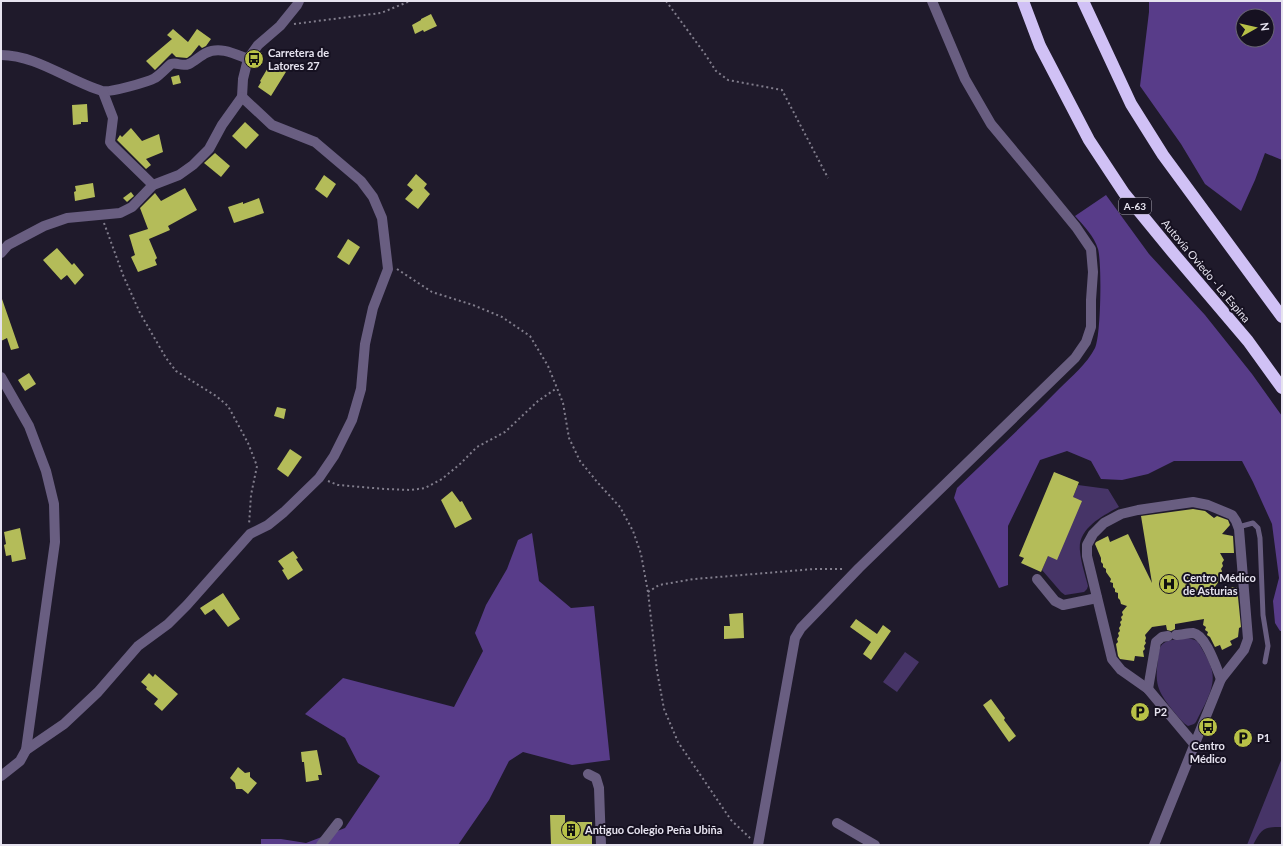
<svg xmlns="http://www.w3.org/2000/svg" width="1283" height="846" font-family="Lato,sans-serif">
	<rect width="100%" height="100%" fill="#1f1a2b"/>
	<!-- green -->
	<g fill="#463467">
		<path d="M1078,485L1108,489L1119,507C1102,516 1077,529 1080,551C1081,563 1085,574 1088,586L1087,589L1084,592L1065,595L1061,592L1042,570Z"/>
		<path d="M1188,638L1195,640L1198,642C1203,651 1210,661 1212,671C1216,688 1203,707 1196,722L1194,724L1188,726C1183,723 1179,718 1175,713C1159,693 1154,686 1158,660C1158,654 1159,646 1164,643C1169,639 1181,639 1188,638Z"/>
		<polygon points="905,652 919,662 897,692 883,682"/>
		<path d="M1282,758V827C1264,827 1262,828 1253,845H1247Z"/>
	</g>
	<!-- forest -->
	<g fill="#583c89" fill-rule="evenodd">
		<path d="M1149,1H1282V160L1265,153L1255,180L1241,211L1205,184L1181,144L1140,86L1149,12ZM1243,16H1267V40H1243Z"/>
		<path d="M1106,195L1149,254L1205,315L1252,374L1282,416V631H1280L1275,623L1273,601L1279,578L1272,524L1253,482L1242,461H1174L1148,474L1122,480L1101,479L1091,461L1067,451L1040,460L1008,526V585L999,588L954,498L957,488C991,455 1026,423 1059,389C1071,377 1087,364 1095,348C1101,336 1102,263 1098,249C1094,236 1084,226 1075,216Z"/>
		<polygon points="532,533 539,581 571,608 594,606 610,760 572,765 523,752 509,761 489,800 458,845 261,845 261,839 281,839 306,843 345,828 380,776 358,763 345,738 305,714 343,678 454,707 483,651 475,633 486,605 507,569 518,540"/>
	</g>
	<!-- building -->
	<g fill="#b4bc59">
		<polygon points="431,14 437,26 424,32 423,30 415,34 412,25 421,20 421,19"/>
		<polygon points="173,29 188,42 197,29 211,39 206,46 202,48 199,45 191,55 187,58 176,57 172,53 155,70 146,61 172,39 167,35"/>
		<polygon points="280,61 289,67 271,96 258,87 261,82 260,81 269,66 275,70"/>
		<polygon points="179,75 181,83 173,85 171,77"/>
		<polygon points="87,104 88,122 81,122 81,124 73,125 72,105"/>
		<polygon points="245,122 259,135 246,149 232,136"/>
		<polygon points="131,128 142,141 159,134 163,152 146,159 151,165 146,169 117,140 120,135 122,137"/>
		<polygon points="215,153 230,166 221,177 204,163"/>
		<polygon points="416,174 427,184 424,188 430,194 418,209 405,199 413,190 407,185"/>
		<polygon points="324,175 336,184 327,198 315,189"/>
		<polygon points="93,183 95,197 75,201 74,192 76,191 75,186"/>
		<polygon points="185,188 197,210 168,226 170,230 149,239 157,258 155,260 157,265 138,272 131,257 135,255 129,235 148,229 140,208 155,193 161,201"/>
		<polygon points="131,192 134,196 127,202 123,198"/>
		<polygon points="259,198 264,213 234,223 228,207 243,202 243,204"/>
		<polygon points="348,239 360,247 349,265 337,257"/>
		<polygon points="57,248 72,265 74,263 84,275 75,285 67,275 61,280 43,260"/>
		<polygon points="1,299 2,299 19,348 11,350 7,338 1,341"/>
		<polygon points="29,373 36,384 25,391 18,380"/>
		<polygon points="277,407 286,409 284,419 274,416"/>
		<polygon points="290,449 302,457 288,477 277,469"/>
		<polygon points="1054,472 1079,482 1073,497 1082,501 1057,560 1048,556 1041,572 1021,563 1024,558 1019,556"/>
		<polygon points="452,491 460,502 462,501 472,519 455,528 441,500"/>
		<polygon points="1193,509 1205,511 1214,518 1217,516 1228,520 1230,525 1222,534 1233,536 1234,553 1220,553 1224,560 1222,563 1223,566 1221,569 1222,571 1221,574 1222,577 1214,588 1237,587 1241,627 1239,628 1238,637 1230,641 1232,645 1222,650 1220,645 1215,647 1210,637 1207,635 1208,632 1205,630 1206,627 1203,625 1204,619 1175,624 1175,629 1171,631 1167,630 1166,625 1152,627 1145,635 1146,638 1145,641 1146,643 1144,646 1145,649 1143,651 1144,657 1135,656 1134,661 1120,659 1118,656 1116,644 1118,642 1117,639 1119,636 1118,633 1120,631 1119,628 1121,625 1120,622 1122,620 1121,617 1123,615 1122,612 1127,606 1121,604 1120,600 1118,598 1118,593 1115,592 1115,589 1113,587 1113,583 1110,582 1111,579 1106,572 1106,569 1103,567 1103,564 1101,562 1101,558 1095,544 1096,542 1108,536 1110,542 1128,534 1152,583 1141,516"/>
		<polygon points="20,528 26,559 12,562 11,555 6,556 4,545 6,544 4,532"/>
		<polygon points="293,551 298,558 296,559 303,570 288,580 282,570 284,569 278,561"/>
		<polygon points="223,593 240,619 228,627 214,609 205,615 200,608"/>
		<polygon points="743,613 744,638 724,639 724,626 730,626 729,614"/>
		<polygon points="856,619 877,634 883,625 891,631 871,660 863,654 871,642 850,627"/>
		<polygon points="149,673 153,677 155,674 178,694 162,711 154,704 158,699 146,689 147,687 141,682"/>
		<polygon points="991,699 1005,718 1004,720 1016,736 1009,742 983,705"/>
		<polygon points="317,750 322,775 318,775 319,780 306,782 304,762 302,762 301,752"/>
		<polygon points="238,767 245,773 250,772 250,777 257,783 248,794 242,789 236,789 235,783 230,778"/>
		<polygon points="550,815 565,815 565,822 592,822 592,845 551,845"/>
	</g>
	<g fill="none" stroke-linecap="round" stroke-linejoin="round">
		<!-- path -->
		<g stroke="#817d8c" stroke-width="2" stroke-dasharray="2 3" stroke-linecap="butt">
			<polyline points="666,1 705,54 716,71 728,80 782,90 828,178"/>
			<polyline points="294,24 381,13 410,1"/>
			<polyline points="104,223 123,275 140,313 166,358 176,371 216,396 228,406 248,443 257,466 251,495 249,525"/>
			<polyline points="397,269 432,292 473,305 502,317 530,336 548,366 557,388 563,403 569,438 580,461 598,483 620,507 633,531 641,554 648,592 657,671 664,709 678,742 731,820 750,838"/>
			<polyline points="328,481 338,485 385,489 411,490 425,488 442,479 460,464 477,447 505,432 538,401 557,388"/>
			<polyline points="648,592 659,585 694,579 814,569 844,569"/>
		</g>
		<!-- lane -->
		<polyline stroke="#695e81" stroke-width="5" points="1239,529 1242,526 1253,523 1258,528 1260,538 1263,615 1268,646 1265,662"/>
		<!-- street -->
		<g stroke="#695e81" stroke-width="10">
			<path d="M1,55C36,55 69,81 102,91C109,93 148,82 155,78C161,74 166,68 171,64C178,62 181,67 189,64C195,61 200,56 206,53C220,46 235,54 248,59"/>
			<polyline points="103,92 113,118 110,142 112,145 153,185"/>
			<polyline points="1,253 8,245 44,226 67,218 120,213 132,207 153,185 179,175 193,165 209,149 222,125 242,97 243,79 248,59 258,45 280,26 297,5 299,1"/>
			<polyline points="1,377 29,426 46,471 54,504 55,542 26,750 20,761 1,776"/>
			<polyline points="1037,579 1055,601 1063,605 1097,598"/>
			<path d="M1176,635C1181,635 1188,633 1193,633C1206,635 1216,667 1221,679"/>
			<polyline points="1148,689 1156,642 1162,637 1168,636"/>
			<polyline points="26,750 64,724 98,692 138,646 168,624 187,605 250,534 268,525 284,512 319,478 334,456 352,420 361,389 365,344 373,308 388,269 382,218 373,197 361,181 315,142 272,125 242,97"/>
			<polyline points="588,774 596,778 599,788 601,845"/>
			<polyline points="837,823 875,845"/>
			<polyline points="321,845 338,823"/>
			<polyline points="758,845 795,638 801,628 859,568 1075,358 1086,342 1091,327 1091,300 1093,272 1091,249 1076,227 1031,172 991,124 965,79 932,1"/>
			<polyline points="1154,845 1221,679 1244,650 1248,639 1239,529 1236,521 1232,515 1208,505 1193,502 1138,510 1121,514 1104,523 1093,534 1087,545 1087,556 1112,659 1121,670 1148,689 1195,745"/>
		</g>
		<!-- highway -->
		<g stroke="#d0c1f5" stroke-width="12">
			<polyline points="1023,1 1040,46 1089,140 1124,193 1174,254 1248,341 1282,388"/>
			<polyline points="1083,1 1131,104 1163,155 1282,317"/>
		</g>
	</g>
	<!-- icons -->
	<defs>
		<g id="bus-disc" transform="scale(1)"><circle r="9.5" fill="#b8c147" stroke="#161121"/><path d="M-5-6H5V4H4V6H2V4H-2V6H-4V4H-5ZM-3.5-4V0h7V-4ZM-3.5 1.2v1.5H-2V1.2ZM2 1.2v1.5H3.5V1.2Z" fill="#111"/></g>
		<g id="hospital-disc" transform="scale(1)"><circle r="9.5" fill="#b8c147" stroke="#161121"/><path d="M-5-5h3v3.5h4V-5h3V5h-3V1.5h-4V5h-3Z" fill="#111"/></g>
		<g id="parking-disc" transform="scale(1)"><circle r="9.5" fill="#b8c147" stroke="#161121"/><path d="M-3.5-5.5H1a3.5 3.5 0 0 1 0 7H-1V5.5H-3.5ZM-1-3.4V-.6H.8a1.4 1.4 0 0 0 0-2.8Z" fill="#111"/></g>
		<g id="building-disc" transform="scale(1)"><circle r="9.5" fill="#b8c147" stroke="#161121"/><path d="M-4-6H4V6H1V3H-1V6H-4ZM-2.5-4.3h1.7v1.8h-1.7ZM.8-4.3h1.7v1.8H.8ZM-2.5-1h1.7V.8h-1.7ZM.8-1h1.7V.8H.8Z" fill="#111"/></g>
	</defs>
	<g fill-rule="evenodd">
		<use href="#bus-disc" x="254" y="59"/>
		<use href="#hospital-disc" x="1169" y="584"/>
		<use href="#parking-disc" x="1140" y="712"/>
		<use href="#bus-disc" x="1208" y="727"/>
		<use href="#parking-disc" x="1243" y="738"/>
		<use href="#building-disc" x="571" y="830"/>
	</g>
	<g text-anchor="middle" stroke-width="4" stroke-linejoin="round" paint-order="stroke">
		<!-- shield labels -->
		<rect fill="#161121" stroke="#a8a4b1" stroke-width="1" x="1119" y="198" width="32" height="16" rx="3"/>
		<g font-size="10" font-weight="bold" fill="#e6e3ef">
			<text x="1135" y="210">A-63</text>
		</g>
		<!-- poi labels -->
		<g font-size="11" font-weight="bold" fill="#e6e3ef" stroke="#161121" text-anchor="start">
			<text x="268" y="57">Carretera de<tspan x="268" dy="13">Latores 27</tspan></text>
			<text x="1183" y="582">Centro Médico<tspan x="1183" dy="13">de Asturias</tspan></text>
			<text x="1154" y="716">P2</text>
			<text x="1257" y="742">P1</text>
			<text x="1208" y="750" text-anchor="middle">Centro<tspan x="1208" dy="13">Médico</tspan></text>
			<text x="585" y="834">Antiguo Colegio Peña Ubiña</text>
		</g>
		<!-- street labels -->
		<g font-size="11" fill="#e6e3ef" stroke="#161121">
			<text transform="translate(1206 271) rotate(50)" y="4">Autovía Oviedo - La Espina</text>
		</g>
	</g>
	<!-- border -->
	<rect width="1283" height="846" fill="none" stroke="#e6e3ef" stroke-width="4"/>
	<!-- north arrow -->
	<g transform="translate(1255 28) rotate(82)"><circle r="19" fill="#161121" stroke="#696573"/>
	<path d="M0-3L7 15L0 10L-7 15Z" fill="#b8c147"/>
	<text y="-6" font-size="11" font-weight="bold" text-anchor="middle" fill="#e6e3ef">N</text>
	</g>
</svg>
